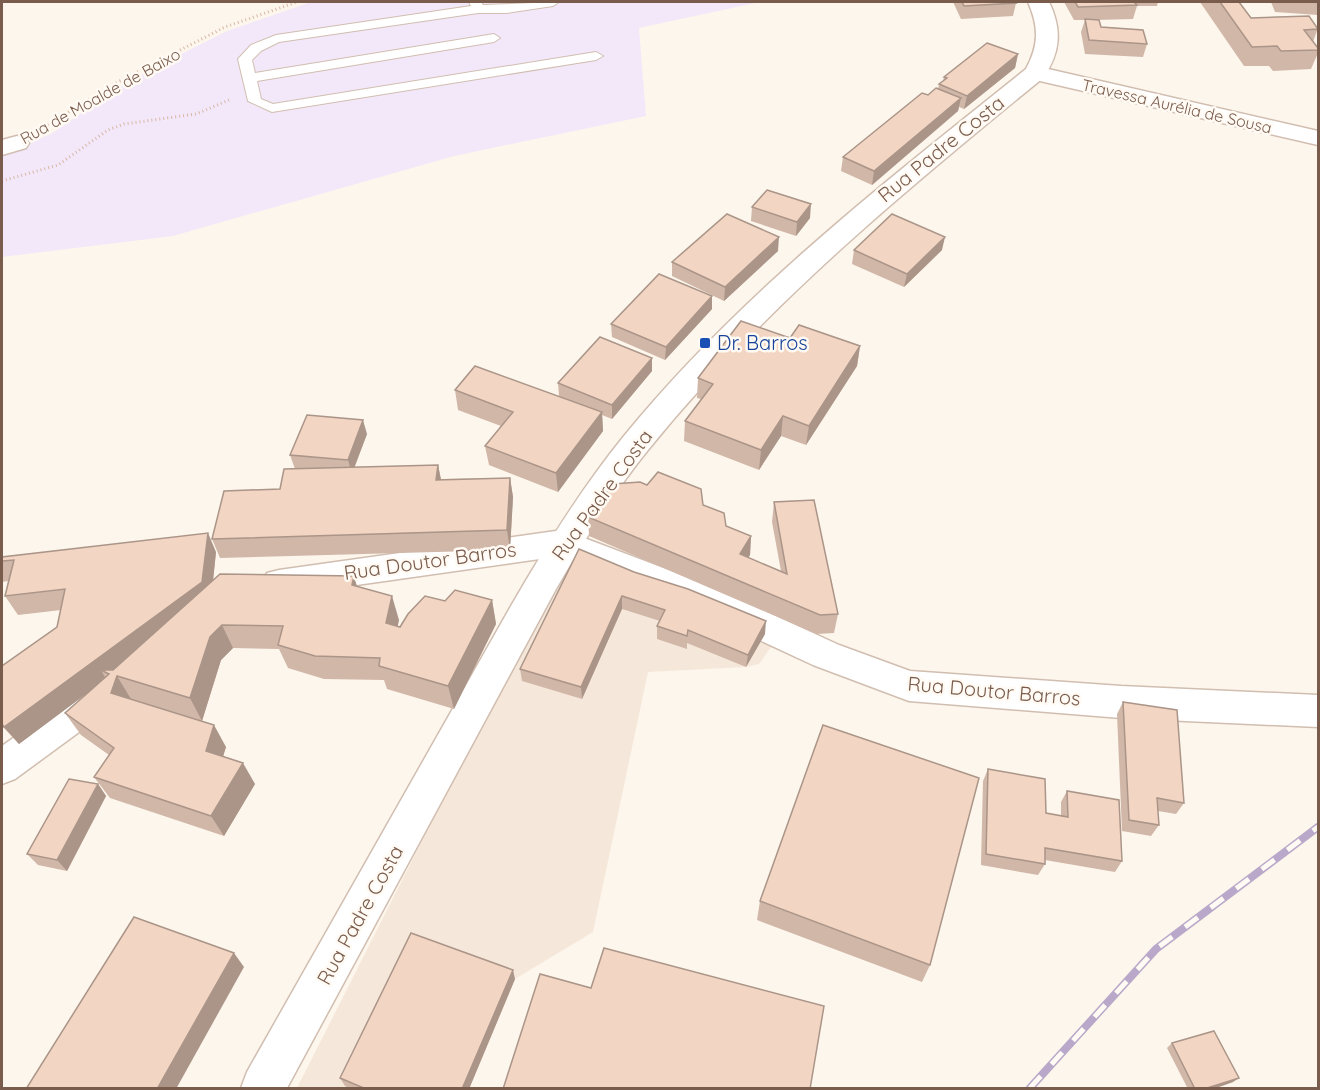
<svg xmlns="http://www.w3.org/2000/svg" width="1320" height="1090" font-family="Quicksand,sans-serif">
	<rect width="100%" height="100%" fill="#fdf6ec"/>
	<!-- residential -->
	<polygon fill="#f5e8da" points="569,550 777,639 759,664 746,667 648,672 593,932 515,979 469,1088 297,1088"/>
	<!-- education -->
	<polygon fill="#f3e8fa" points="311,2 760,2 639,28 646,116 454,156 173,236 2,257 2,153 51,134 130,80 227,31"/>
	<g fill="none" stroke-linecap="round" stroke-linejoin="round">
		<!-- service casing -->
		<g stroke="#d1beb0" stroke-width="2">
			<polygon id="service" points="469,2 481,2 483,5 559,2 553,6 506,13 478,13 279,42 261,51 252,60 255,73 494,34 500,38 494,42 257,81 261,99 273,104 596,52 603,56 596,60 272,112 248,101 238,59 251,45 276,35 471,6"/>
		</g>
		<!-- minor casing -->
		<g stroke="#d1beb0" stroke-width="3">
			<g id="minor">
				<polygon points="1035,66 1318,131 1318,145 1027,78 1024,73 1027,68"/>
				<polygon points="17,136 26,138 29,143 26,148 2,155 2,140"/>
				<polygon points="563,530 708,585 839,645 910,671 1121,686 1318,695 1318,727 1121,718 909,701 813,665 684,605 561,556 279,596 267,593 262,583 267,573 279,570"/>
				<polygon points="107,676 120,680 125,691 120,702 15,779 2,784 2,746 94,680"/>
			</g>
		</g>
		<!-- tertiary casing -->
		<g stroke="#d1beb0" stroke-width="3">
			<path id="tertiary" d="M1028,2H1049C1062,29 1061,52 1043,78C903,192 763,308 648,450C613,493 584,541 556,589L287,1088H241L247,1072L511,606C545,547 581,489 624,436C739,295 885,182 1026,69C1039,45 1039,27 1028,2Z"/>
		</g>
		<!-- path -->
		<g stroke="#d9b8a5" stroke-width="3" stroke-dasharray="1 3" stroke-linecap="butt">
			<polyline points="41,129 114,84 225,27 297,2"/>
			<polyline points="2,181 58,165 108,130 124,124 196,114 229,100"/>
		</g>
		<!-- service -->
		<use href="#service" fill="#fff" fill-rule="evenodd"/>
		<!-- minor -->
		<use href="#minor" fill="#fff" fill-rule="evenodd"/>
		<!-- tertiary -->
		<use href="#tertiary" fill="#fff" fill-rule="evenodd"/>
		<!-- rail casing -->
		<g stroke="#b9a8c9" stroke-width="8">
			<polyline id="rail" points="1030,1088 1156,949 1318,827"/>
		</g>
		<!-- rail -->
		<use href="#rail" stroke="#fffaf3" stroke-width="5" stroke-dasharray="16" stroke-linecap="butt"/>
	</g>
	<!-- wall -->
	<g fill="#d1b7a8">
		<polygon points="953,2 1015,2 1016,3 1013,16 961,19"/>
		<polygon points="1064,2 1158,2 1157,6 1137,6 1133,19 1096,20 1101,27 1147,44 1143,57 1085,54 1081,32 1085,20 1074,20"/>
		<polygon points="1200,2 1239,2 1251,18 1318,28 1313,42 1318,48 1318,53 1311,69 1273,71 1269,66 1244,66"/>
		<polygon points="1271,2 1318,2 1318,15 1275,12"/>
		<polygon points="1018,54 1015,68 964,109 959,107 958,111 872,185 841,171 843,157 928,95 938,89 939,84 943,81 944,77"/>
		<polygon points="752,207 810,218 796,236 751,221"/>
		<polygon points="854,250 942,250 904,287 852,264"/>
		<polygon points="778,251 724,301 672,276 672,262"/>
		<polygon points="712,309 665,360 612,337 611,324"/>
		<polygon points="790,338 860,346 857,366 806,445 781,436 759,470 684,441 685,421 701,399 697,398 698,378"/>
		<polygon points="652,371 612,419 602,415 603,431 558,492 489,465 485,446 501,426 458,410 455,390 559,396 558,383"/>
		<polygon points="367,434 354,467 438,465 441,479 510,478 513,497 510,550 220,558 212,539 280,489 299,469 295,469 290,455"/>
		<polygon points="774,502 838,614 834,633 817,634 589,536 588,517 703,505 726,526 751,536 750,555 748,558 781,571 772,522"/>
		<polygon points="579,549 765,634 746,667 687,643 687,649 657,639 657,626 660,621 622,609 582,699 522,681 520,669"/>
		<polygon points="216,552 213,579 357,587 399,620 397,627 400,627 445,601 492,600 496,624 454,709 387,689 384,680 324,679 288,668 279,649 233,648 221,660 202,721 131,699 131,700 226,747 223,756 255,784 224,836 110,798 94,777 109,755 81,735 65,713 86,694 19,744 2,726 2,666 57,627 61,610 18,615 5,596 8,581 2,582 2,557"/>
		<polygon points="1123,702 1184,803 1176,814 1158,811 1159,825 1151,836 1122,831 1117,714"/>
		<polygon points="988,769 1046,813 1061,816 1061,802 1067,791 1122,861 1115,872 1045,860 1045,864 1038,875 981,865 983,781"/>
		<polygon points="98,784 106,796 67,871 38,865 27,854"/>
		<polygon points="760,901 930,965 922,982 757,920"/>
		<polygon points="515,979 469,1089 351,1089 345,1086 340,1078"/>
		<polygon points="1172,1043 1233,1082 1213,1089 1188,1089 1167,1048"/>
	</g>
	<!-- shaded-wall -->
	<g fill="#aa9588">
		<polygon points="1018,54 1015,68 964,109 967,96"/>
		<polygon points="961,98 958,111 872,185 874,171"/>
		<polygon points="811,204 810,218 796,236 797,222"/>
		<polygon points="779,237 778,251 724,301 725,287"/>
		<polygon points="945,237 942,250 904,287 907,274"/>
		<polygon points="712,296 712,309 665,360 666,347"/>
		<polygon points="860,346 857,366 806,445 809,426"/>
		<polygon points="652,358 652,371 612,419 612,405"/>
		<polygon points="602,412 603,431 558,492 556,473"/>
		<polygon points="783,416 781,436 759,470 761,450"/>
		<polygon points="363,420 367,434 352,474 348,460"/>
		<polygon points="438,465 442,485 436,480"/>
		<polygon points="510,478 513,497 510,550 507,530"/>
		<polygon points="208,533 216,552 211,601 109,674 101,670 106,679 19,744 4,727"/>
		<polygon points="751,536 750,555 738,573 740,554"/>
		<polygon points="354,576 361,600 352,585"/>
		<polygon points="392,596 399,620 393,647 386,623"/>
		<polygon points="622,596 622,609 582,699 581,687"/>
		<polygon points="492,600 496,624 454,709 448,686"/>
		<polygon points="766,621 765,634 746,667 748,655"/>
		<polygon points="222,625 233,648 221,660 202,721 190,698 210,637"/>
		<polygon points="117,676 131,699 125,716 111,693"/>
		<polygon points="214,725 226,747 218,773 206,751"/>
		<polygon points="243,763 255,784 224,836 211,816"/>
		<polygon points="98,784 106,796 67,871 57,860"/>
		<polygon points="234,953 244,967 176,1089 157,1089"/>
		<polygon points="513,970 515,979 469,1089 462,1089"/>
		<polygon points="1239,1078 1233,1082 1213,1089 1204,1089"/>
	</g>
	<!-- building -->
	<g fill="#f3d5c3" stroke="#aa9588" stroke-width="1.5">
		<polygon points="962,2 1015,2 1016,3 964,6"/>
		<polygon points="1075,2 1134,2 1137,5 1078,7"/>
		<polygon points="1220,2 1239,2 1251,18 1309,16 1318,29 1304,30 1318,48 1318,50 1281,51 1277,46 1252,47"/>
		<polygon points="1085,19 1099,20 1101,27 1143,30 1147,44 1089,40"/>
		<polygon points="987,43 1018,54 967,96 939,84 947,78 944,77"/>
		<polygon points="936,88 961,98 874,171 843,157 922,93 928,95"/>
		<polygon points="767,190 811,204 797,222 752,207"/>
		<polygon points="727,214 779,237 725,287 672,262"/>
		<polygon points="892,214 945,237 907,274 854,250"/>
		<polygon points="659,274 712,296 666,347 611,324"/>
		<polygon points="741,321 790,338 799,325 860,346 809,426 783,416 761,450 685,421 713,384 698,378"/>
		<polygon points="600,337 652,358 612,405 558,383"/>
		<polygon points="475,366 602,412 556,473 485,446 513,412 455,390"/>
		<polygon points="307,415 363,420 348,460 290,455"/>
		<polygon points="438,465 436,480 510,478 507,530 212,539 224,491 280,489 284,469"/>
		<polygon points="658,472 701,489 703,505 724,513 726,526 751,536 740,554 787,574 774,502 814,500 838,614 820,615 588,517 613,484 640,482 647,485"/>
		<polygon points="208,533 202,582 4,727 2,724 2,666 57,627 65,589 5,596 14,560 2,561 2,557"/>
		<polygon points="579,549 634,572 688,589 766,621 748,655 688,630 687,636 657,626 665,610 622,596 581,687 520,669"/>
		<polygon points="220,574 354,576 352,585 392,596 386,623 400,627 408,614 425,596 445,601 455,590 492,600 448,686 379,666 380,658 315,656 278,645 283,626 222,625 210,637 190,698 117,676 111,693 214,725 206,751 243,763 211,816 94,777 114,748 65,713 109,674 101,670 113,670"/>
		<polygon points="1123,702 1177,710 1184,803 1157,798 1159,825 1129,820"/>
		<polygon points="823,725 979,778 930,965 760,901"/>
		<polygon points="988,769 1045,779 1046,813 1068,817 1067,791 1119,800 1122,861 1045,848 1045,864 986,854"/>
		<polygon points="69,779 98,784 57,860 27,854"/>
		<polygon points="134,917 234,953 157,1089 26,1089"/>
		<polygon points="411,933 513,970 462,1089 366,1089 340,1078"/>
		<polygon points="604,948 824,1006 810,1089 503,1089 540,974 591,988"/>
		<polygon points="1214,1031 1239,1078 1204,1089 1195,1089 1172,1043"/>
	</g>
	<!-- markers -->
	<rect fill="#1a4fb4" stroke="#fffaf3" stroke-width="2" x="699" y="337" width="12" height="12" rx="3"/>
	<g text-anchor="middle" stroke-width="5" stroke-linejoin="round" paint-order="stroke">
		<!-- far-street labels -->
		<g font-size="16" fill="#7a5c4d" stroke="#fffaf3">
			<text transform="translate(100 96) rotate(-29)" y="6">Rua de Moalde de Baixo</text>
			<text transform="translate(1177 106) rotate(13)" y="6">Travessa Aurélia de Sousa</text>
		</g>
		<!-- street labels -->
		<g font-size="20" fill="#7a5c4d" stroke="#fffaf3">
			<text transform="translate(941 149) rotate(-39)" y="7">Rua Padre Costa</text>
			<text transform="translate(602 495) rotate(-54)" y="7">Rua Padre Costa</text>
			<text transform="translate(430 561) rotate(-8)" y="7">Rua Doutor Barros</text>
			<text transform="translate(994 691) rotate(5)" y="7">Rua Doutor Barros</text>
			<text transform="translate(360 915) rotate(-61)" y="7">Rua Padre Costa</text>
		</g>
		<!-- transit labels -->
		<g font-size="20" fill="#164399" stroke="#fffaf3" text-anchor="start">
			<text x="717" y="350">Dr. Barros</text>
		</g>
	</g>
	<!-- border -->
	<rect width="1320" height="1090" fill="none" stroke="#7a5c4d" stroke-width="6"/>
</svg>
